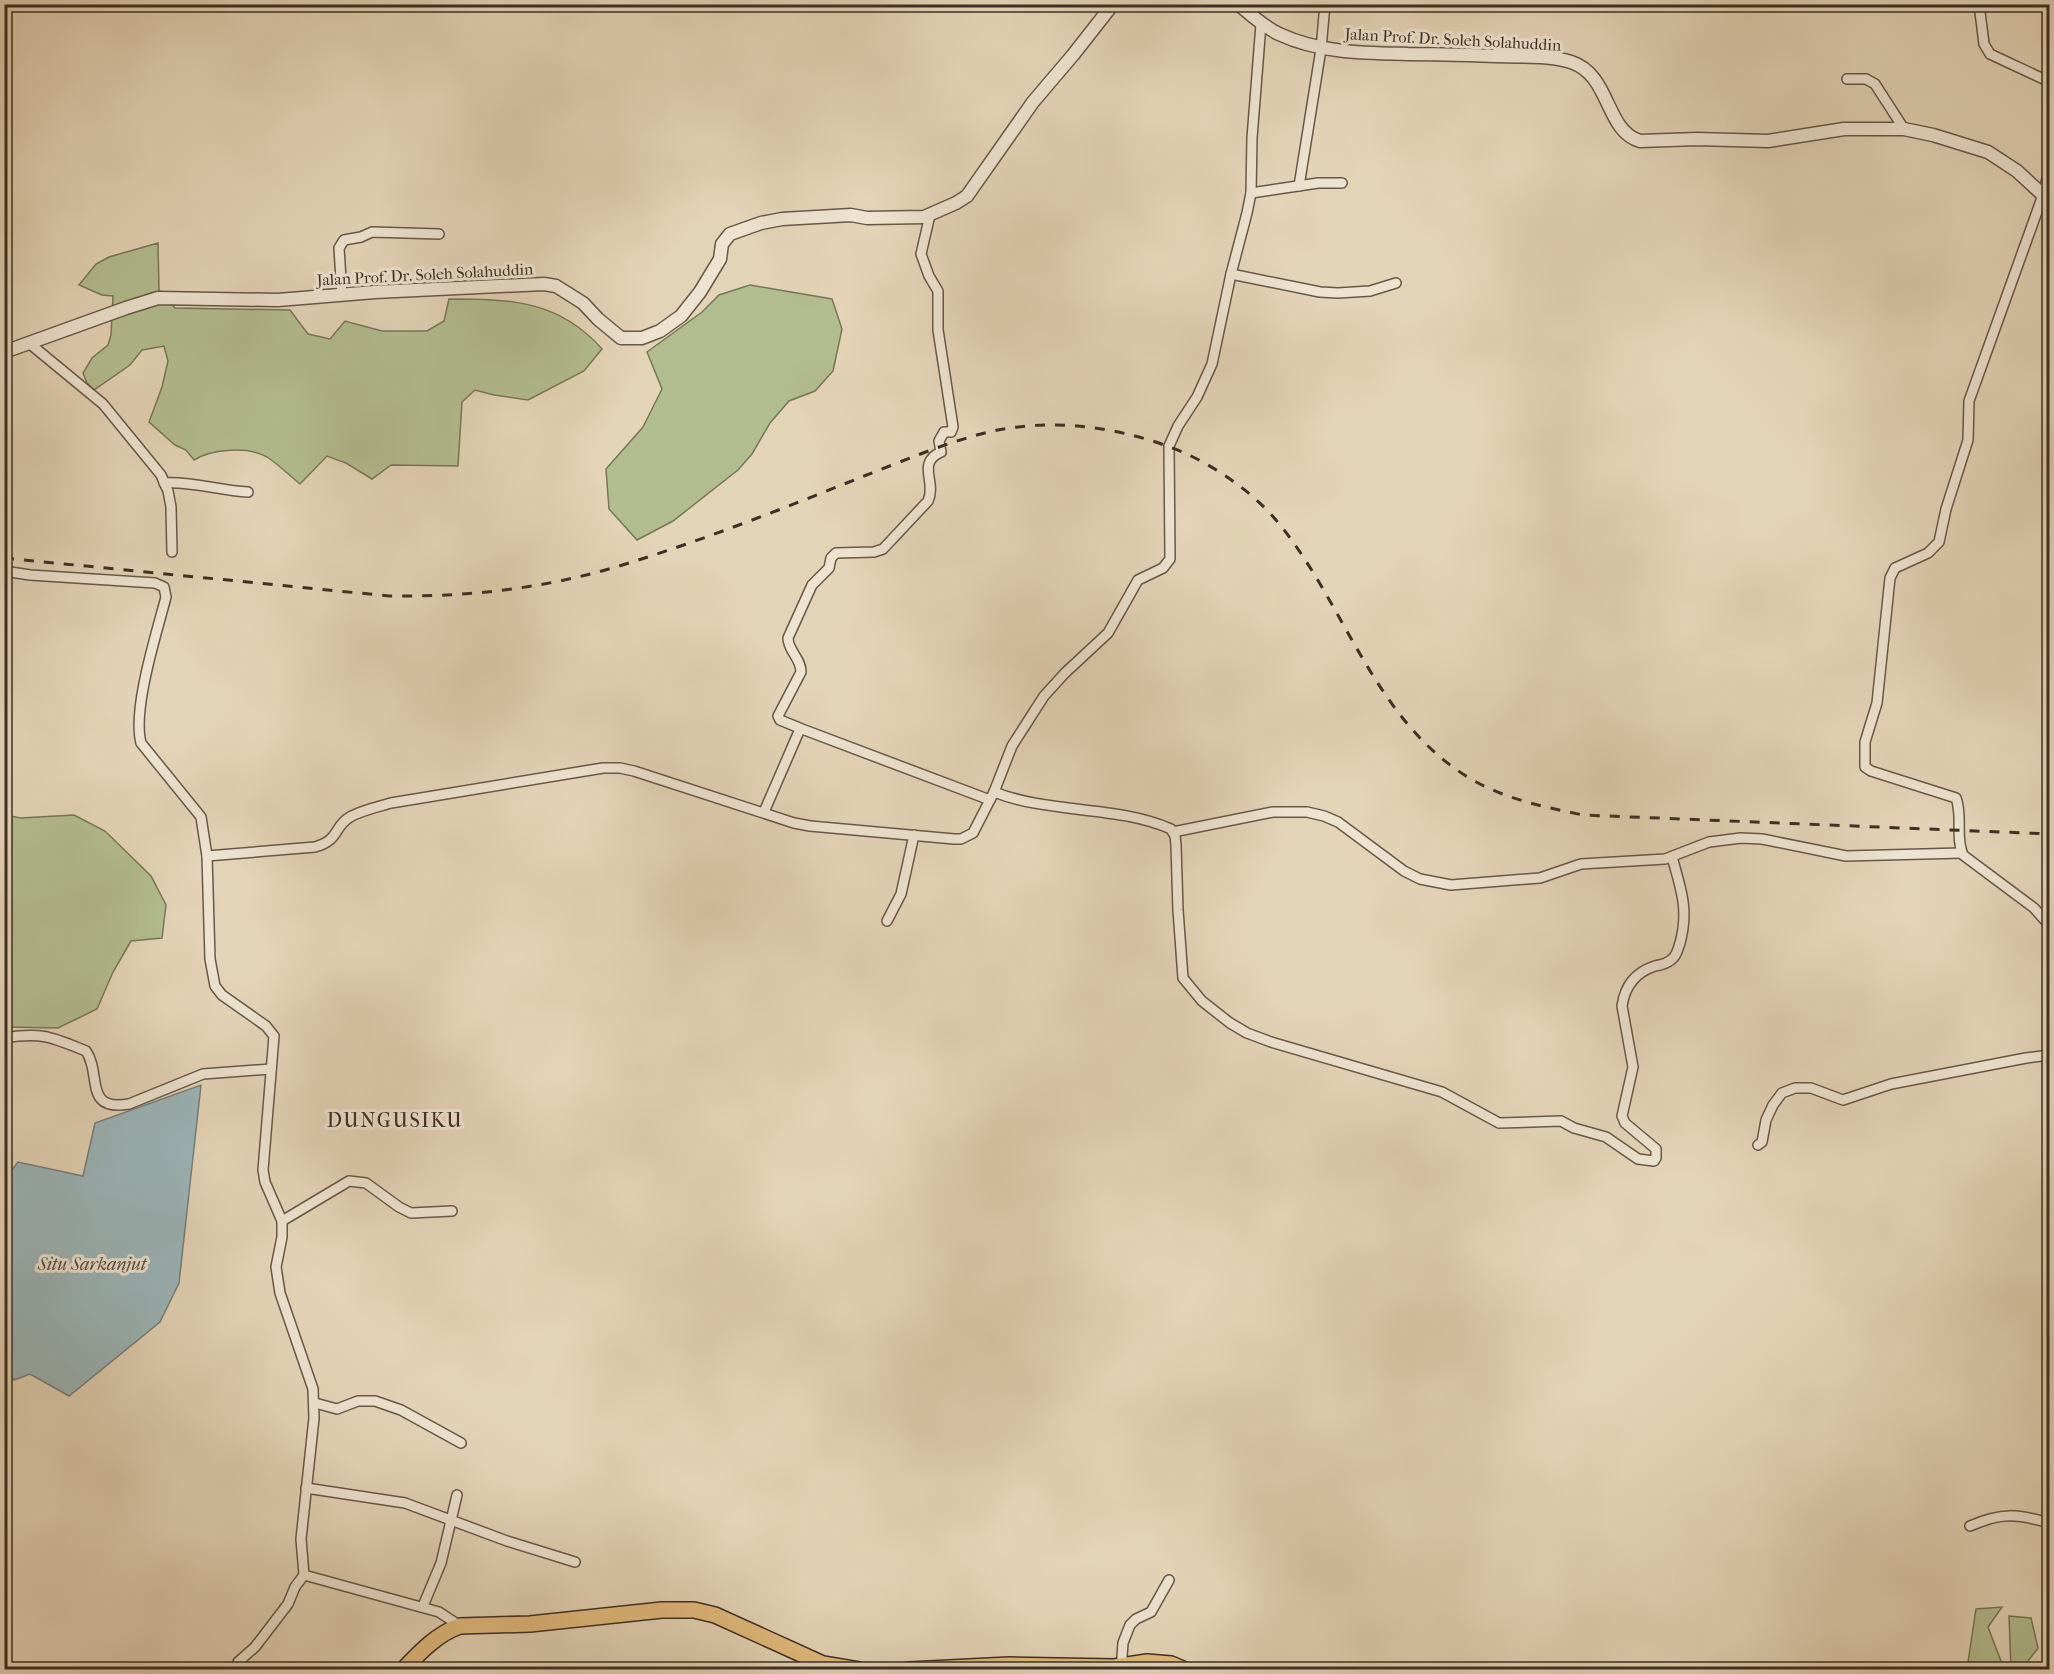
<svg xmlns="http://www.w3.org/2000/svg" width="2054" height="1674" font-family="'IM FELL French Canon',serif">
	<rect width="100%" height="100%" fill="#e4d4b7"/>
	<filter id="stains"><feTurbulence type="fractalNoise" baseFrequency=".00333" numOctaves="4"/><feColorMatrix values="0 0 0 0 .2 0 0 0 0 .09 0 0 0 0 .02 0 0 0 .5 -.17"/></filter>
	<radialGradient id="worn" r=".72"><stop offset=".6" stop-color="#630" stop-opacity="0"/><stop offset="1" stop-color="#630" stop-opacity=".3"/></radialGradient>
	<!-- green -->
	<g fill="#b2bd8f" stroke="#77765a" stroke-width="1.5">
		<path d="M158,243L159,290L175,308L290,310L308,334L330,339L345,321L382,331H427L444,321L449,299C510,299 559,300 602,349L584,371L528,400L494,395L475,390L462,402L458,466L391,465L372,479L346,463L327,456L300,484C289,475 279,465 267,457C248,446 212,449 194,460L186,450L175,445L149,422L162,387L168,361L164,346L142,350L130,365L94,390L87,383L83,373L92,358L108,345L111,335L113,296L102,295L79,285L96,264L109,257Z"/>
		<polygon points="750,285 832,299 842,329 833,371 815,391 789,401 770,423 752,454 738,470 673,521 637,540 609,509 606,469 643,427 662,389 647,352 702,312 719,295"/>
		<polygon points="5,815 21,818 74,815 105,831 151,876 166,905 162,938 131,941 113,972 97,1009 58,1028 5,1027"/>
		<polygon points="2002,1607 1988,1627 2004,1669 1967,1669 1976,1609"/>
		<polygon points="2009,1616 2031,1618 2038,1648 2022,1669 2011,1669"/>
	</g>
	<!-- water -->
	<polygon fill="#9bb5b9" stroke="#757f7d" stroke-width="1.5" points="201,1085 179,1283 160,1322 69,1396 30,1374 14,1380 4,1366 5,1179 18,1162 83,1176 95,1123"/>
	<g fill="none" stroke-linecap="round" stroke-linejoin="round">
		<!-- minor casing -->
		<g stroke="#665849" stroke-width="12">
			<g id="minor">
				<polyline points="1979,4 1984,44 1990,54 2050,82"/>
				<polyline points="1847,79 1866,79 1875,84 1904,129"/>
				<path d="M2050,167L2043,195L1969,401L1968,440L1946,509L1939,542L1928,553L1895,568L1890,578L1877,703L1865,742V767L1871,771L1956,798C1963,816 1955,837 1963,855L2034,908L2050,926"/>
				<polyline points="1299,186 1321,49 1325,4"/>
				<polyline points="1251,193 1318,183 1342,183"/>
				<path d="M930,215L921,254L929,276L938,291V330L953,427L951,432H944L939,441L941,452C916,463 937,482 928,501L883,549L874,552L836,553L831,558L829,568L812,585L788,638C788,651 801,658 801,672L778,716L780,720L802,729L990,800"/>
				<polyline points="1231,274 1320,292 1338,293 1370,291 1396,283"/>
				<polyline points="342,295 339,248 344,240 361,237 372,232 439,234"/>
				<polyline points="29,343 103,404 161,475 168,491 171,507 172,552"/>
				<path d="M164,483C193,481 220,491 248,492"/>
				<path d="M4,571L30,575L155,583L164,587L166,597C157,632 132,709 141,743L201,817L207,856L210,959L215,986L222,995L266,1026L274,1036L263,1170L265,1182L282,1221V1237L276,1267L280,1293L313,1389L314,1418L301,1539L304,1575L439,1612L460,1626"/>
				<path d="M994,792C1050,814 1116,805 1171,829L1175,836L1176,845L1178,910L1183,978L1202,1001L1230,1023L1247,1033L1271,1042L1442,1092L1499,1123L1561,1121L1574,1128L1606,1137L1638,1159L1654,1161L1656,1158V1149L1625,1123L1622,1116L1633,1067L1622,1006C1625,985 1636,972 1655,966C1661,965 1668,963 1672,959C1677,956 1678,948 1680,943C1689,910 1681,889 1672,857"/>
				<polyline points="764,812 800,729"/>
				<polyline points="1173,832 1273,812 1307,812 1324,816 1338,822 1404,871 1420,879 1451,885 1540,878 1581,864 1665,859 1709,842 1741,838 1762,839 1846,856 1962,853"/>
				<path d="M207,856L315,847C340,840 333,827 350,817C362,810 378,807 391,803L603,768H620L634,771L794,823L810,826L954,839H961L973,833L994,792L1012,746L1044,696L1065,673L1108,633L1138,580L1163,568L1170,559L1169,446L1178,426L1197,397L1212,364L1231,274L1247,213L1251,193L1252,138L1261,24"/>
				<polyline points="887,921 901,894 914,835"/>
				<path d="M4,1038C43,1032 51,1037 86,1051C102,1074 83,1112 129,1104L203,1074L271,1069"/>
				<polyline points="1758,1145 1762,1142 1766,1120 1773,1105 1782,1093 1795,1088 1811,1088 1843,1100 1891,1084 2026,1058 2050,1055"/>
				<polyline points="282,1221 349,1181 366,1183 399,1207 411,1213 452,1211"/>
				<polyline points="315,1403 337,1409 358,1401 375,1401 401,1410 461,1443"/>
				<polyline points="306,1488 405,1503 507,1541 575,1562"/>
				<path d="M1970,1526C2002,1512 2017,1514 2050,1523"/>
				<polyline points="423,1606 441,1563 457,1495"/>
				<polyline points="238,1662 255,1647 288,1604 295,1587 304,1575"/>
				<polyline points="1121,1670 1123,1643 1130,1625 1136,1619 1151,1612 1169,1580"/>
			</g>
		</g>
		<!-- tertiary casing -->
		<g stroke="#665849" stroke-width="15">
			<g id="tertiary">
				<path d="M1238,4C1251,15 1264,27 1279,34C1320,53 1363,53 1408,54C1438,54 1468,55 1499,56C1522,57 1549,55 1571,62C1611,75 1605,131 1640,141L1697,139L1768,141L1844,129H1904L1933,135L1988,152L2017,171L2043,195L2050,197"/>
				<polyline points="4,352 126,308 158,298 278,300 375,292 544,284 556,286 583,303 598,319 621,338 642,338 660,331 681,316 700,292 720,259 722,244 730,234 761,223 782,219 851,215 867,218 924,217 956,203 967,196 1033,102 1073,55 1113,4"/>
			</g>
		</g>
		<!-- primary casing -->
		<g stroke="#3c2f24" stroke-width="18">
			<g id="primary">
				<path d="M403,1670C419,1653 438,1633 460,1626L530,1624L662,1610H694L715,1615L823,1664L859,1670"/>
				<polyline points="909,1670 1009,1665 1114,1667 1147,1662 1171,1664 1185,1670"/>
			</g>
		</g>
		<!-- minor -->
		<use href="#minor" stroke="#ede3d0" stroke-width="9"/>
		<!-- tertiary -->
		<use href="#tertiary" stroke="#ede3d0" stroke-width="12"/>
		<!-- primary -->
		<use href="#primary" stroke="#e2ba7c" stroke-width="15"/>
		<!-- rail -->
		<path stroke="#3c2f24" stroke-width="3" stroke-dasharray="10 10" stroke-linecap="butt" d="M4,558L389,596C471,597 550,588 629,563C709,538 787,507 864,476C909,459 962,435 1010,428C1062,420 1118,428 1167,446C1205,459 1250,489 1276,520C1345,602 1373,721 1471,779C1505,799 1544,807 1583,815L2050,834"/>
	</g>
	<g text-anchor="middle" stroke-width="6" stroke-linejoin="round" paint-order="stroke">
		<!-- street labels -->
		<g font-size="16" fill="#3c2f24" stroke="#ede3d0">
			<text transform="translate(1453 39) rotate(3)" y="6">Jalan Prof. Dr. Soleh Solahuddin</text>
			<text transform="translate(425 274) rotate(-3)" y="6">Jalan Prof. Dr. Soleh Solahuddin</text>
		</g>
		<!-- water labels -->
		<g font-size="18" font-style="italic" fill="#4f4a42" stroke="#ede3d0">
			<text x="92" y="1270">Situ Sarkanjut</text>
		</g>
		<!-- quarter labels -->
		<g font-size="20" letter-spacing="1.5" fill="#3c2f24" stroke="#ede3d0">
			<text x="395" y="1127">DUNGUSIKU</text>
		</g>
	</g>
	<!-- margin -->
	<rect width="2054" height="1674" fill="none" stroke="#e4d4b7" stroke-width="24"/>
	<rect x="6" y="6" width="2042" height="1662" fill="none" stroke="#3c2f24" stroke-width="3"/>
	<rect x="12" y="12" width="2030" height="1650" fill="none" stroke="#3c2f24" stroke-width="1.5"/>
	<rect width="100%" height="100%" filter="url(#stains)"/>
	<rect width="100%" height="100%" fill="url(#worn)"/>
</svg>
